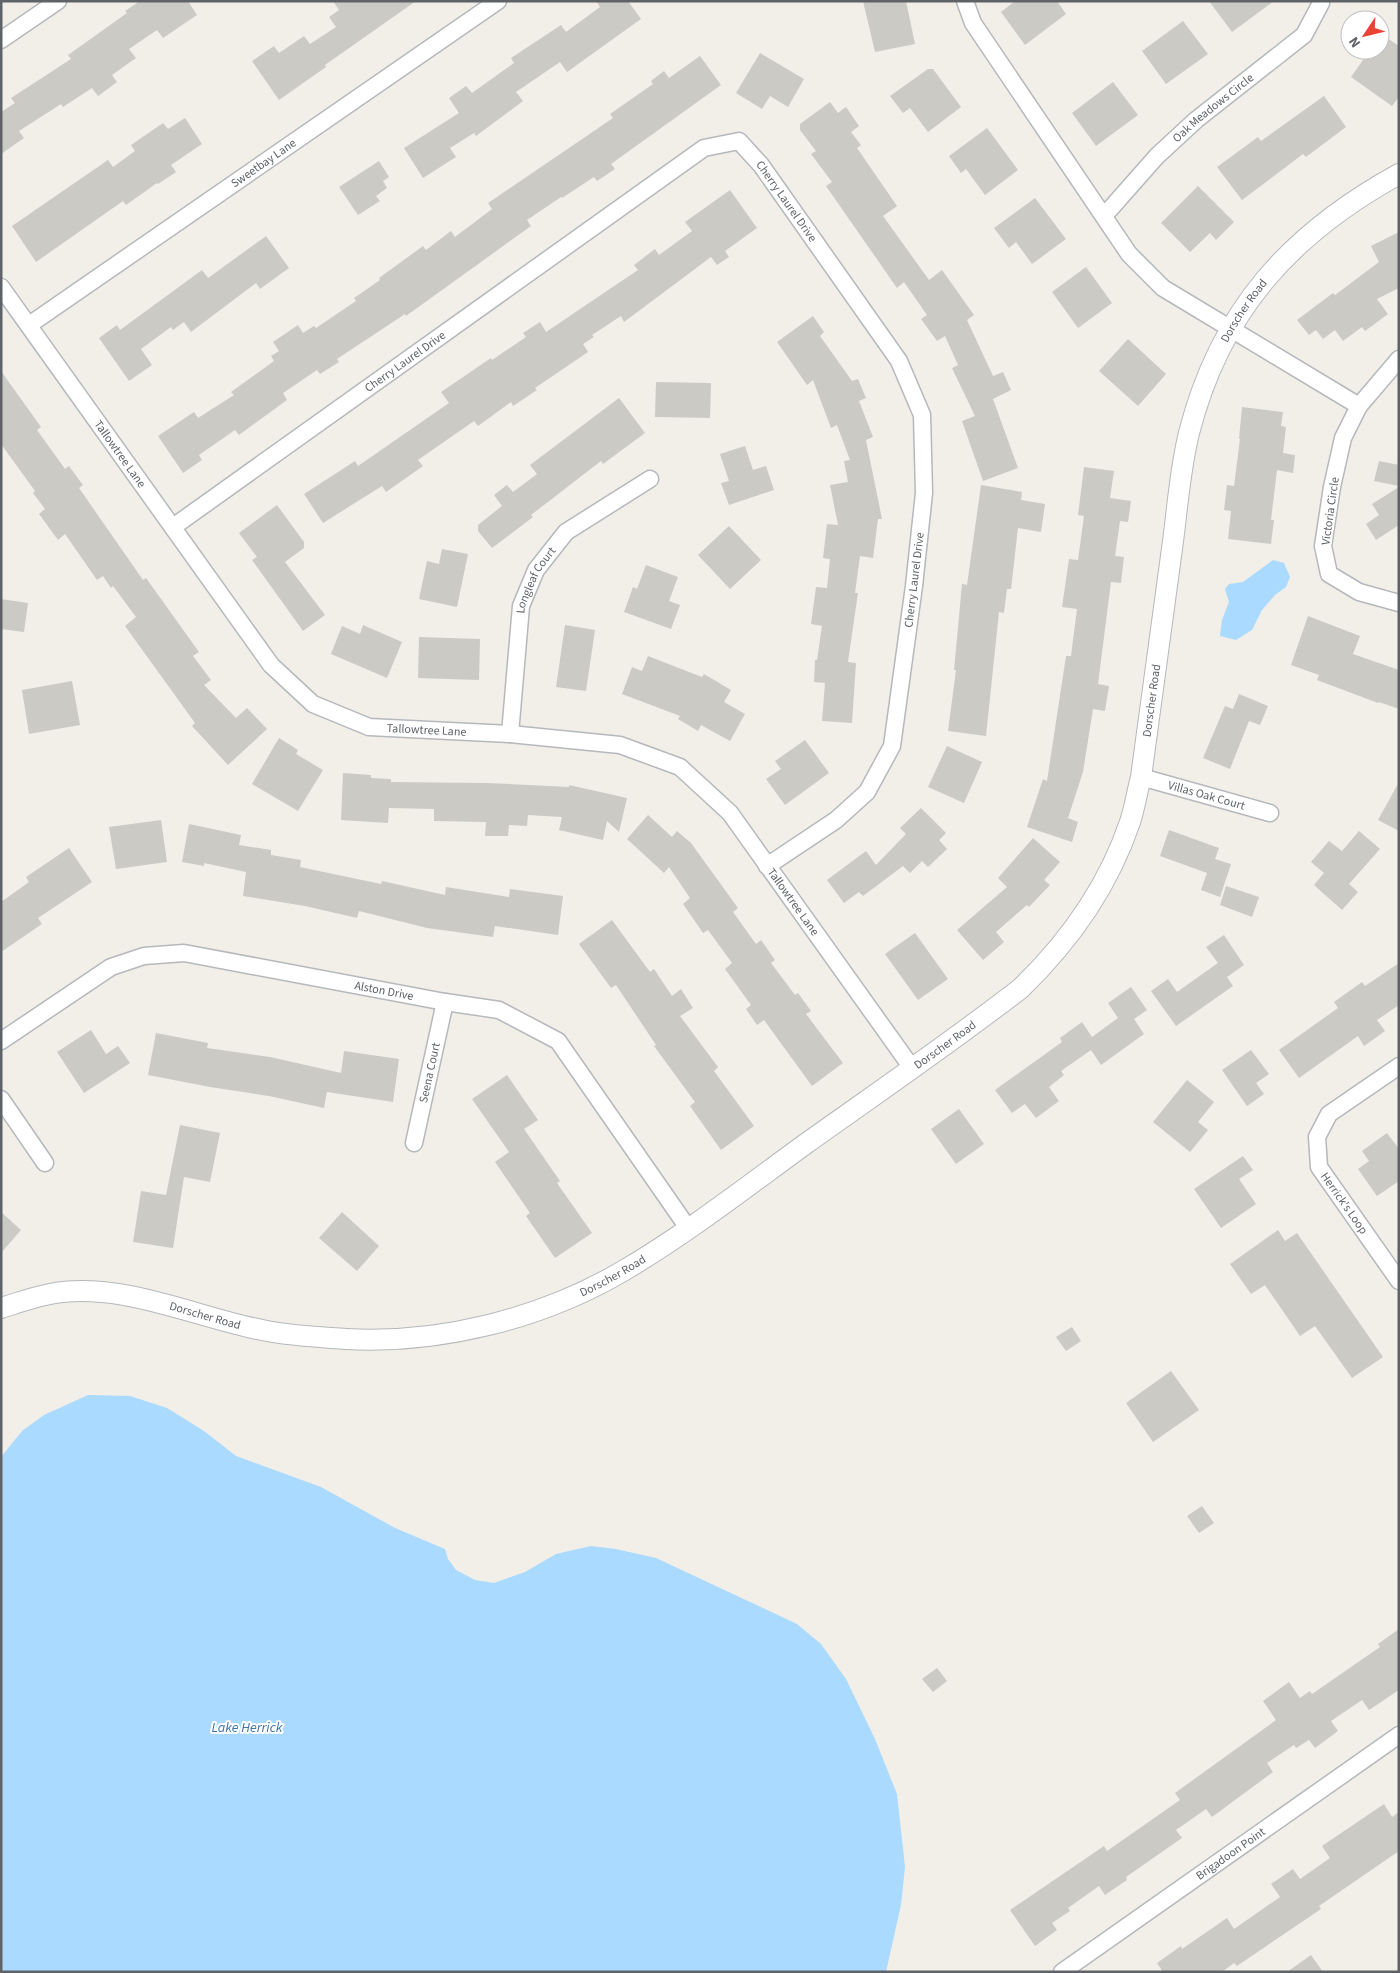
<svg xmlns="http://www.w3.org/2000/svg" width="1400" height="1973" font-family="'Source Sans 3',sans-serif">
	<rect width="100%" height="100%" fill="#f1efe8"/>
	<!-- water -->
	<g fill="#aadaff">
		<polygon points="1273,560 1284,563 1290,577 1286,587 1275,595 1262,610 1252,630 1236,640 1220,636 1222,620 1229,602 1225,589 1229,584 1243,582"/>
		<polygon points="88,1395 130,1396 167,1408 204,1431 236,1456 321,1487 395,1528 445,1549 448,1559 456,1570 475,1580 494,1583 525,1572 556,1554 591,1546 616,1549 656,1558 797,1624 821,1644 846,1679 875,1739 897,1794 905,1867 901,1905 886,1972 1,1972 1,1457 22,1431 44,1415"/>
	</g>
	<!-- building -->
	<g fill="#cccac5">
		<polygon points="140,1 188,1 197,15 163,38 157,30 129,49 136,58 112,75 117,82 98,96 92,88 63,107 61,104 19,131 24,138 1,154 1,112 15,103 11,98 71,59 68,55 127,13 125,11"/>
		<polygon points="333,1 416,1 325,65 326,67 279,100 252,61 274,46 279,53 304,36 310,44 336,27 329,17 339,10"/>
		<polygon points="596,1 628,1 641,19 567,72 560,62 516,92 523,101 476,136 474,133 450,148 456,157 423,178 404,148 459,113 449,98 466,86 472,93 514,63 511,58 561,25 566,32 600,7"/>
		<polygon points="863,1 906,1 915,44 875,52"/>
		<polygon points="1015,1 1057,1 1066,14 1025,45 1001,12"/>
		<polygon points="1209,1 1274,1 1232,32"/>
		<polygon points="1183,21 1208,54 1166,84 1142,51"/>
		<polygon points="1380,33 1399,46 1399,97 1392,106 1351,77 1370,50 1380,50"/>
		<polygon points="760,53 804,79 788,107 770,96 762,109 736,93"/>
		<polygon points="700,56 721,85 611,164 615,169 597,181 594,177 562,198 561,197 527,220 531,226 406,316 405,314 337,359 339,362 320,374 317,370 283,393 287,400 239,435 235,430 199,455 202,460 183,473 158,436 194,412 198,418 234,395 231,392 274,361 271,356 279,351 273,342 298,325 303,333 314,326 316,328 356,301 354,298 380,280 379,278 423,246 426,250 451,231 455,237 492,209 488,203 613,118 610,114 653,84 651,81 664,71 669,78"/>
		<polygon points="928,69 933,69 961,107 928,132 910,108 903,113 890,96"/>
		<polygon points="1113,82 1138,115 1096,146 1072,113"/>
		<polygon points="1324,96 1346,127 1306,157 1303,154 1242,200 1217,167 1258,137 1261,141"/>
		<polygon points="830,102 838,113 846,107 859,126 851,132 861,145 857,148 897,206 883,216 929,280 942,270 974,315 967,320 993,376 1003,372 1011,390 993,399 1018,468 983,481 962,421 975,416 952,368 958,365 945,336 937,341 921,319 927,315 904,282 897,288 826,186 832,182 811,154 816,151 800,130 800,124"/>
		<polygon points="185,118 202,144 171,165 176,172 158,184 157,183 126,205 123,201 36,262 12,226 108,160 113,167 135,151 131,145 163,123 168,129"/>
		<polygon points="987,128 1018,170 985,195 966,169 961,173 949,156"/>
		<polygon points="379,161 389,177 383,181 387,188 376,196 380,201 358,215 339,187"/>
		<polygon points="1198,186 1234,222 1216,240 1210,233 1190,252 1161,223"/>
		<polygon points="730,190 757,228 725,251 729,257 717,265 711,257 624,322 621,316 592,335 594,337 583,344 588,352 535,388 537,390 513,406 511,402 478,426 474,421 418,460 423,466 386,492 382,486 323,523 304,494 355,461 358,466 449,403 441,392 491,358 492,360 526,337 523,333 540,322 546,332 638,270 634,265 655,249 659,255 692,231 685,222"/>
		<polygon points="1035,198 1066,239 1032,264 1016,242 1009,248 994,228"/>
		<polygon points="1399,232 1399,288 1377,299 1388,314 1365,331 1362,327 1343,341 1335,330 1323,339 1316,330 1309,335 1297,320 1333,293 1335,295 1379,262 1371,246"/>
		<polygon points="266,236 289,268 260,289 256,283 191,332 184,322 173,330 171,327 141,349 152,365 129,381 99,338 117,325 120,330 202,270 208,278"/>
		<polygon points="1086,267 1112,303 1078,328 1052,292"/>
		<polygon points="813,316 824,332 820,336 852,381 858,379 866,398 859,401 873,437 866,440 882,519 878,519 873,558 860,556 855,593 858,593 848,662 856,663 852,723 822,721 825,683 814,682 815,660 817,660 822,626 811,624 816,587 827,588 830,559 823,558 827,524 838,525 830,485 848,482 844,461 850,460 837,425 831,428 813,380 807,385 777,342"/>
		<polygon points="1128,339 1166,374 1138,406 1099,371"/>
		<polygon points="1,371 41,427 37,430 65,469 69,466 83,485 79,488 143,580 146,578 199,652 193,656 211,680 204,685 236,718 247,708 267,729 228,765 192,726 195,723 125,626 136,617 113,586 111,588 103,576 97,580 65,534 58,540 39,514 45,509 33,493 35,491 1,444"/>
		<polygon points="656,382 711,383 710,418 655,417"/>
		<polygon points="619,398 645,433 603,464 601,461 531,515 533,517 492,548 478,531 478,525 502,506 494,495 507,485 513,492 537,474 530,465"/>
		<polygon points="1242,407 1283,412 1281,426 1286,427 1283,453 1295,455 1293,473 1277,470 1271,520 1274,520 1271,544 1228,539 1231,511 1224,510 1227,485 1234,486 1240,439 1239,439"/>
		<polygon points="745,446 753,470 766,466 774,490 729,505 721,483 729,481 720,454"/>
		<polygon points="1379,461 1399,465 1399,486 1374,481"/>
		<polygon points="1084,467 1114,471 1110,498 1131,501 1128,522 1120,521 1115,556 1124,557 1121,583 1111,582 1098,684 1109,686 1105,711 1093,709 1083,772 1068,818 1078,822 1072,842 1027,827 1043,779 1047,781 1066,656 1071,656 1077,609 1062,607 1069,559 1078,560 1084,516 1078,515"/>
		<polygon points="981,485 1022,492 1021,500 1045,504 1041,532 1018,528 1011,589 1007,589 1004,613 999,612 986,736 948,731 956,670 954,670 962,584 967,585"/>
		<polygon points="1399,487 1399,525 1376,540 1366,524 1379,515 1372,504"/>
		<polygon points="277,505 304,542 304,548 285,562 325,615 303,631 252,560 257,557 239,533"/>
		<polygon points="729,526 761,560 730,589 698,555"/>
		<polygon points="442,549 468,554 457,607 419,599 427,561 439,564"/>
		<polygon points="646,565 678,577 669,601 680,605 671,629 624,612 633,587 637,589"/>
		<polygon points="1,599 28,603 24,632 1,629"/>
		<polygon points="1308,616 1360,636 1353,654 1399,670 1399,709 1379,702 1378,703 1317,680 1319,675 1291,665"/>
		<polygon points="363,625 402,642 387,678 331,654 342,626 360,634"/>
		<polygon points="565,625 595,630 586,691 556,687"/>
		<polygon points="419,637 480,639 479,680 418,678"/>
		<polygon points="648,656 702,677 704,674 731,690 724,702 745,714 730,741 701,725 698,731 678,719 680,716 622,694 632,667 642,671"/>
		<polygon points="72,681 80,725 29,734 22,690"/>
		<polygon points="1239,694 1268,706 1260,725 1249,721 1230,769 1203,758 1225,706 1233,709"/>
		<polygon points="279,738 298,750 296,754 323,770 298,811 252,784"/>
		<polygon points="805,740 829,773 785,805 766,779 781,769 775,761"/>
		<polygon points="947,746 982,762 964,803 928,787"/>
		<polygon points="343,773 371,775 371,778 391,779 391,782 487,783 569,787 569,785 627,798 619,832 607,821 603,840 559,830 562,817 528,815 527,826 509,825 508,836 485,836 486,822 434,821 434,809 389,808 388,823 341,820"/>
		<polygon points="1399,782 1399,831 1378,820"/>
		<polygon points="921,808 946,833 939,840 947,849 928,867 922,861 910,873 903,866 863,896 859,892 844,903 827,880 866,851 876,865 906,834 900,828"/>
		<polygon points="648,815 672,837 677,831 691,843 738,908 733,912 756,944 761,940 775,960 771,963 795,995 798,993 811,1011 806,1014 843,1063 812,1086 764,1020 757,1025 746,1009 751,1005 725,969 732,963 708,930 703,933 683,904 690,898 669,867 664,873 627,839"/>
		<polygon points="161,820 167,862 116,869 109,827"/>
		<polygon points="189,824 241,835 239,845 271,850 271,855 301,860 300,867 381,884 382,881 445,895 446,887 509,897 510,889 563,896 558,935 495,926 493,937 427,928 359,911 357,918 305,906 243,896 246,872 204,863 204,866 182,862"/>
		<polygon points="1169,830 1219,848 1215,859 1231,864 1220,897 1201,890 1207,873 1160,856"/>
		<polygon points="1359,831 1380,849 1349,884 1358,892 1342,910 1314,885 1324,873 1311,862 1329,841 1342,851"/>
		<polygon points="1033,838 1060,862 1044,880 1050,885 1029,907 1027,905 996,932 1004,942 983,960 957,930 1007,887 998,878"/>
		<polygon points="69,848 92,882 38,918 42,924 1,952 1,902 29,882 26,877"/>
		<polygon points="1226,886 1259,897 1252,917 1220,905"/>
		<polygon points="612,920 650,972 654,969 672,996 681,989 693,1008 680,1016 718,1067 714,1071 754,1126 721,1150 690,1106 695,1102 654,1046 656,1045 616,985 611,988 579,944"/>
		<polygon points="915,933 948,979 918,1000 885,954"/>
		<polygon points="1224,935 1244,965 1227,977 1233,986 1176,1026 1151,991 1168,979 1177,992 1218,963 1206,947"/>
		<polygon points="1399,963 1399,1005 1377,1020 1385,1031 1364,1046 1358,1036 1299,1078 1279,1050 1338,1008 1334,1002 1362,982 1365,986"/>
		<polygon points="1131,987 1147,1010 1134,1019 1144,1034 1101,1065 1091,1050 1061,1071 1064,1075 1049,1087 1059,1101 1036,1118 1025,1104 1012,1113 995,1090 1062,1042 1060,1038 1082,1022 1092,1037 1118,1018 1108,1003"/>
		<polygon points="91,1030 106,1054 118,1046 130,1063 84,1093 57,1052"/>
		<polygon points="156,1033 208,1043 207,1048 270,1057 341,1073 344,1051 399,1059 393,1102 327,1092 324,1108 269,1096 210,1087 148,1075"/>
		<polygon points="1251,1050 1269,1074 1256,1083 1264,1094 1247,1106 1222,1070"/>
		<polygon points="507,1075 538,1120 524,1129 560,1181 557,1183 592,1233 555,1258 526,1216 530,1213 495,1162 509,1152 472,1099"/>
		<polygon points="1187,1080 1214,1102 1198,1122 1208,1130 1190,1152 1153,1122"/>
		<polygon points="959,1109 984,1144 956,1164 931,1129"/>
		<polygon points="180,1125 220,1133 210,1182 184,1177 173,1248 133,1242 141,1191 166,1195"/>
		<polygon points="1387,1133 1399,1149 1399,1181 1377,1196 1358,1169 1369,1161 1362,1151"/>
		<polygon points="1243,1156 1253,1170 1239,1179 1256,1204 1221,1228 1194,1189"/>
		<polygon points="1,1212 21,1230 1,1253"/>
		<polygon points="342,1212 379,1246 357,1271 319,1238"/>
		<polygon points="1278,1230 1285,1241 1297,1233 1383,1357 1352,1378 1315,1326 1300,1336 1265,1285 1251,1294 1230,1264"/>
		<polygon points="1072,1327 1081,1341 1066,1351 1056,1337"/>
		<polygon points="1171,1371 1199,1410 1153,1442 1126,1403"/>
		<polygon points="1202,1506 1214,1523 1199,1533 1187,1516"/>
		<polygon points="1399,1629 1399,1690 1369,1710 1362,1700 1331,1721 1338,1731 1315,1748 1309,1740 1296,1748 1294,1745 1267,1763 1273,1772 1212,1817 1206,1809 1176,1830 1182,1838 1126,1877 1127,1880 1105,1895 1099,1886 1068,1908 1070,1911 1052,1923 1057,1930 1035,1946 1010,1910 1104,1846 1107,1851 1180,1800 1175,1793 1276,1720 1263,1701 1289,1682 1300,1698 1310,1691 1312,1694 1380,1647 1378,1644"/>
		<polygon points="937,1668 947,1681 933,1692 922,1679"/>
		<polygon points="1384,1804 1392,1817 1399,1812 1399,1851 1319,1906 1321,1909 1237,1966 1234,1963 1222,1972 1163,1972 1157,1963 1181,1946 1182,1949 1227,1918 1234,1929 1280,1897 1271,1884 1293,1869 1300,1879 1330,1858 1322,1846"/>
		<polygon points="1311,1955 1323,1972 1287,1972"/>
	</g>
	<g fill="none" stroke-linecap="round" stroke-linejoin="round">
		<!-- minor casing -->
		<g stroke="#b5b8bc" stroke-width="19">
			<g id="minor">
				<polyline points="965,1 973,23 1129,254 1163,288 1359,406"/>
				<polyline points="1,40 58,1"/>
				<path id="s1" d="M1104,216L1157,156L1196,120L1304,35L1321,3L1320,1"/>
				<path id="s2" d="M1,287L271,665L313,704L369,727L510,734L620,745L680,767L730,813L912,1068"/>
				<path id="s3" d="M29,325L498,1"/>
				<polyline points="1399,359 1359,406 1343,438 1332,487 1323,546 1329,574 1359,592 1399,603"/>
				<path id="s4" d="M173,527L704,148L739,141L761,165L899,361L922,415L924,493L914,586L892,746L867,792L836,820L767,866"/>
				<path id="s5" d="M510,734L521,606L536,570L566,532L650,479"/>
				<path id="s6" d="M1141,777L1270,813"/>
				<path id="s7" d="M1,1041L111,967L144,956L184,953L445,1002L499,1010L558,1041L688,1228"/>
				<path id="s8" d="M1399,1066L1329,1114L1317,1137L1319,1167L1399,1281"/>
				<polyline points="1,1099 45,1163"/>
				<path id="s9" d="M414,1143L445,1002"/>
				<path id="s10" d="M1062,1972L1399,1735"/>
			</g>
		</g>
		<!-- tertiary casing -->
		<g stroke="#b5b8bc" stroke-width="22">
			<g id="tertiary">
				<path id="s11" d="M1,1308C17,1303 34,1297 50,1294C120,1280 199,1319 267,1331C293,1336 319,1337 346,1339C440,1344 541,1319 623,1271C686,1234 745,1188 804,1145C877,1093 950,1043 1020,989C1070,941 1108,887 1130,822C1135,807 1137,792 1141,777C1151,704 1161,630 1171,556C1177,516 1179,473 1189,433C1220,311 1290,234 1399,174"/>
			</g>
		</g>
		<!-- minor -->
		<use href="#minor" stroke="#fff" stroke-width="16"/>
		<!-- tertiary -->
		<use href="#tertiary" stroke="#fff" stroke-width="20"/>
	</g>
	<g text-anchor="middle" stroke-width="4" stroke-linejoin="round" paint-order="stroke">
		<!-- street labels -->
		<g font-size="12" fill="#5f6368" stroke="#fff">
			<text dy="4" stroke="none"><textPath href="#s1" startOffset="154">Oak Meadows Circle</textPath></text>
			<text dy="4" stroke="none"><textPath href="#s3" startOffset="285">Sweetbay Lane</textPath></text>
			<text dy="4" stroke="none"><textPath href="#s4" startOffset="765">Cherry Laurel Drive</textPath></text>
			<text dy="4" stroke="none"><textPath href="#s11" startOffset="1859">Dorscher Road</textPath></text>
			<text dy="4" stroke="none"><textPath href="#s4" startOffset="285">Cherry Laurel Drive</textPath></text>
			<text dy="4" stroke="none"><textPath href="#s2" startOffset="205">Tallowtree Lane</textPath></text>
			<text transform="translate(1330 511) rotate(-82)" y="4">Victoria Circle</text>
			<text transform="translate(914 580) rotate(-83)" y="4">Cherry Laurel Drive</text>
			<text dy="4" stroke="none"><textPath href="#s5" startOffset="158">Longleaf Court</textPath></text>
			<text dy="4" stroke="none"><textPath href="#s11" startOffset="1454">Dorscher Road</textPath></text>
			<text dy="4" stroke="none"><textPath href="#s2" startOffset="640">Tallowtree Lane</textPath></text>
			<text dy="4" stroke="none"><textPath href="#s6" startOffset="68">Villas Oak Court</textPath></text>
			<text dy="4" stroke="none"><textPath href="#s2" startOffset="1075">Tallowtree Lane</textPath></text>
			<text dy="4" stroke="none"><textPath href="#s7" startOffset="411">Alston Drive</textPath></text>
			<text dy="4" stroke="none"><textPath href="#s11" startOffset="1035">Dorscher Road</textPath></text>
			<text dy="4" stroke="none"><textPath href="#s9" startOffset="72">Seena Court</textPath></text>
			<text dy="4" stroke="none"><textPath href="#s8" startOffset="185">Herrick's Loop</textPath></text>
			<text dy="4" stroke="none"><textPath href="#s11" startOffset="630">Dorscher Road</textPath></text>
			<text dy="4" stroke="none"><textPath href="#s11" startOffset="209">Dorscher Road</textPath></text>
			<text dy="4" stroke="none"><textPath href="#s10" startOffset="206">Brigadoon Point</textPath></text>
		</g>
		<!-- water labels -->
		<g font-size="14" font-style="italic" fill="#4174aa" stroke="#fff">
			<text x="247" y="1732">Lake Herrick</text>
		</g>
	</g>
	<!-- border -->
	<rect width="1400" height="1973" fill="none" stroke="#5f6368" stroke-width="5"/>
	<!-- north arrow -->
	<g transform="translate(1365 35) rotate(235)"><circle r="24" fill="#ffffff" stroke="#bfc1c3"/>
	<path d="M0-4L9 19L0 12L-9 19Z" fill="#ea4335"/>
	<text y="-8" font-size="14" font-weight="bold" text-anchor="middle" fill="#5f6368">N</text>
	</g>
</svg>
